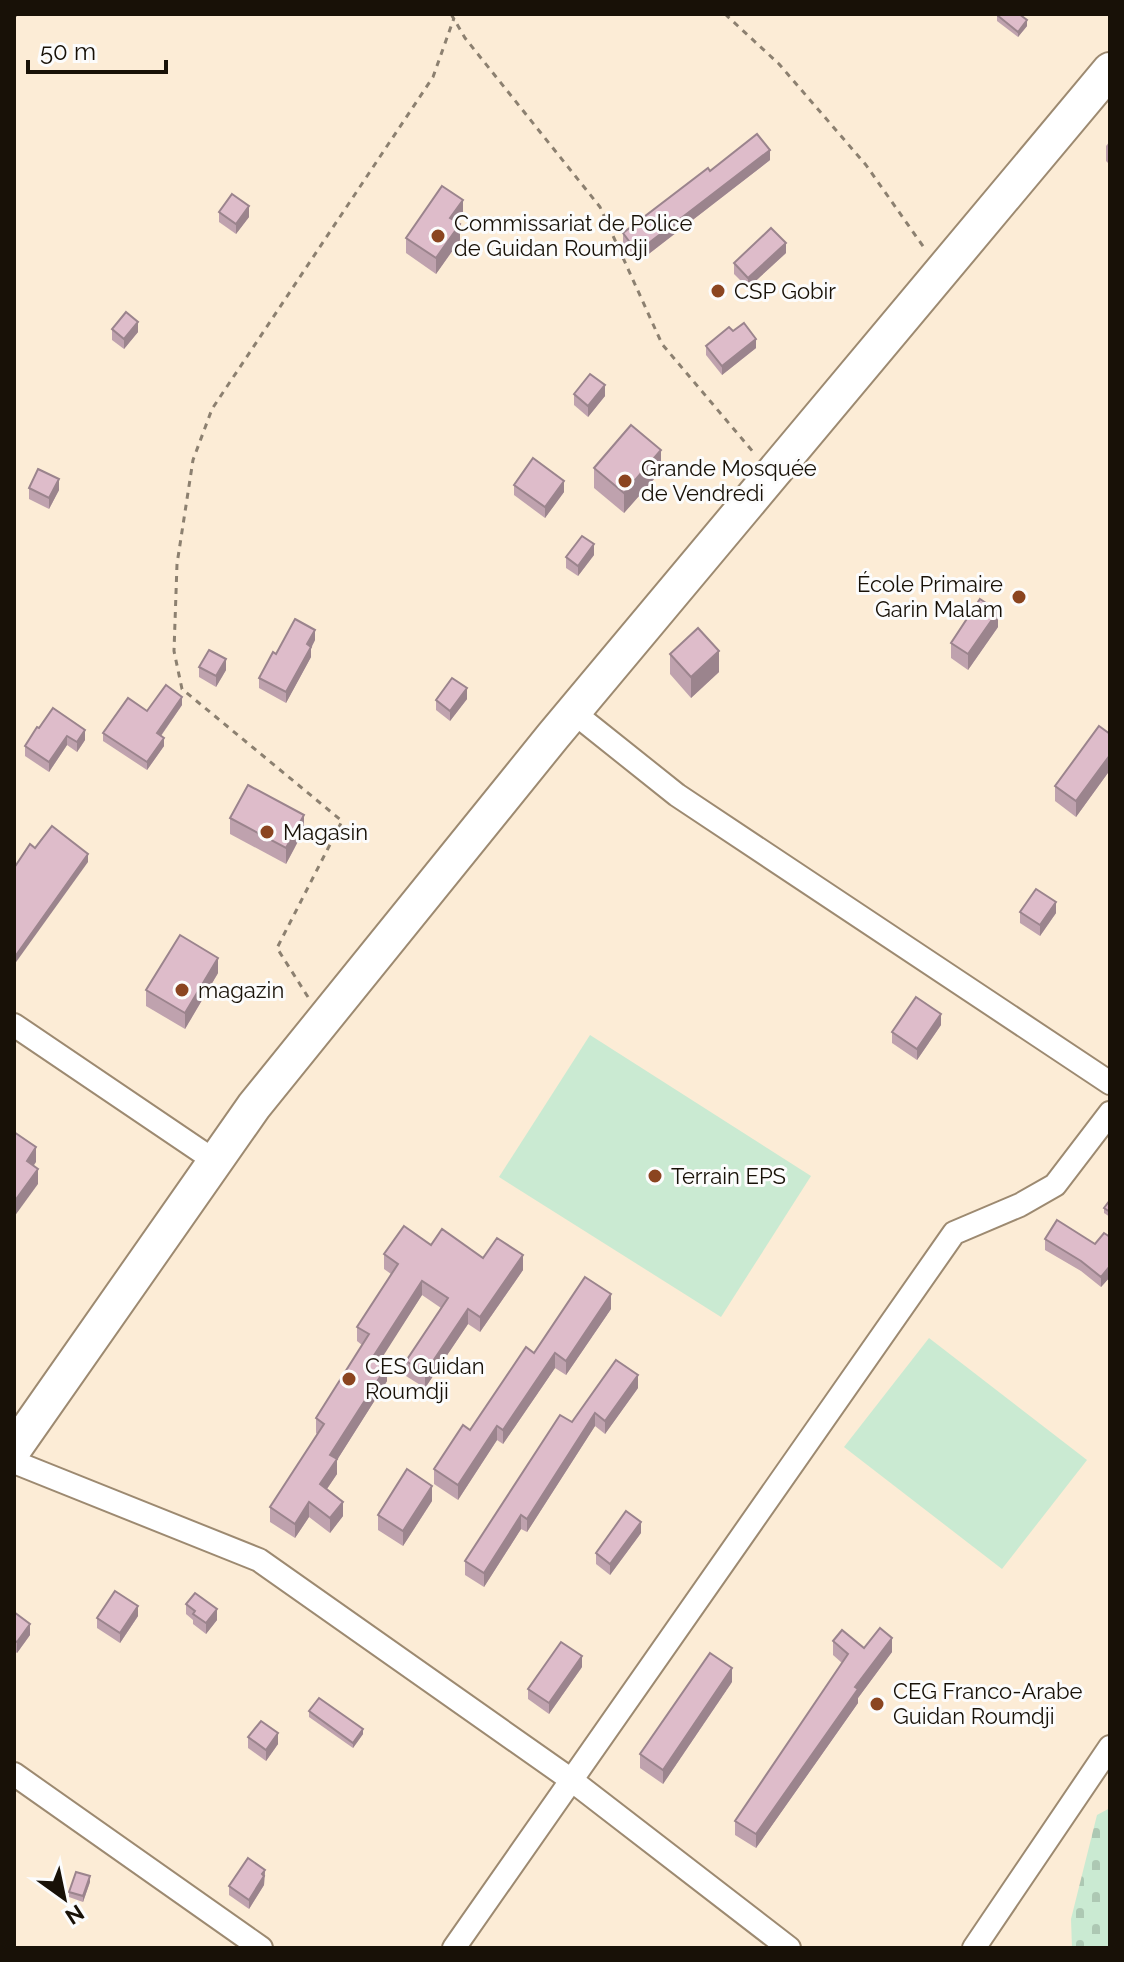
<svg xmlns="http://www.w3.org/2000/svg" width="1124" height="1962" font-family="Raleway,sans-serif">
	<defs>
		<pattern id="cemetery-stones" width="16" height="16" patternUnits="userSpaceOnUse" patternTransform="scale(2)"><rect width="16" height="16" fill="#caead2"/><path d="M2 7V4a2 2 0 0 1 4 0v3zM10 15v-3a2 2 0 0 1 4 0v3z" fill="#adc8b3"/></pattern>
	</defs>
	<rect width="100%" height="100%" fill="#fcecd6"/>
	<!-- cemetery -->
	<polygon fill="url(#cemetery-stones)" points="1110,1808 1110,1948 1072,1948 1071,1919 1097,1815"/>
	<!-- pitch -->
	<g fill="#caead2">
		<polygon points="590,1035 811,1176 721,1317 499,1177"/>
		<polygon points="929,1338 1087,1460 1002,1569 844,1447"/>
	</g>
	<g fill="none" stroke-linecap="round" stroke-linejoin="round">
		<!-- minor casing -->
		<g stroke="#9d8a71" stroke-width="26">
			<g id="minor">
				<polyline points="573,712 677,795 1110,1083"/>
				<polyline points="14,1025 215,1161"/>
				<polyline points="14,1462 259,1560 570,1779 789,1948"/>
				<polyline points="14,1774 261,1948"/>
				<polyline points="454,1948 954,1233 1020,1205 1055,1185 1110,1113"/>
				<polyline points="974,1948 1110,1747"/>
			</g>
		</g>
		<!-- highway casing -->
		<g stroke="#9d8a71" stroke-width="38">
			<polyline id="highway" points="14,1449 254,1106 553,736 1110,70"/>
		</g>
		<!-- path -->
		<g stroke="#8c8070" stroke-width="3" stroke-dasharray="6 6" stroke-linecap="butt">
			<polyline points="451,14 465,38 600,207 662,344 754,453"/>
			<polyline points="725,14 779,64 866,165 925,249"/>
			<polyline points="14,17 17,14"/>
			<polyline points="308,997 277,948 342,821 182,689 174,651 177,564 193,460 212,409 433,77 454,18"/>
		</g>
		<!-- minor -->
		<use href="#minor" stroke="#fff" stroke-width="22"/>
		<!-- highway -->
		<use href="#highway" stroke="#fff" stroke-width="34"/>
	</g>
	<!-- wall -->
	<g fill="#bfa2ae">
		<polygon points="997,15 1027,26 1018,37 997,21"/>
		<polygon points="1110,141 1110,165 1106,161 1106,146"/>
		<polygon points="770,160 637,263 623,243 623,233 710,171"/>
		<polygon points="219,212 249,217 236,234 219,222"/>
		<polygon points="463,215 458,223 460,240 436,274 406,253 406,238"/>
		<polygon points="786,253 748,288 734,274 734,263"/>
		<polygon points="112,329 138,332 124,349 112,340"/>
		<polygon points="733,331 756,348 722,375 706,355 706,346"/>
		<polygon points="574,394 605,396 588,417 574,405"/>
		<polygon points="594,468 661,471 624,513 594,488"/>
		<polygon points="514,485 564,492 545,518 514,495"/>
		<polygon points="29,488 59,490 49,509 29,499"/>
		<polygon points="594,555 578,576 566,568 566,557"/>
		<polygon points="998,627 968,670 951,658 951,643"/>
		<polygon points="315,640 311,648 311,657 286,703 259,688 259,678 276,654"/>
		<polygon points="670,654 719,672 691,698 670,674"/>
		<polygon points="199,667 226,670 216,687 199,677"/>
		<polygon points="467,699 450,721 436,710 436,700"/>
		<polygon points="182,705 161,736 164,746 147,770 103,741 103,733 147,711"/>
		<polygon points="39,728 85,740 77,752 67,745 49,772 25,756 25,746"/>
		<polygon points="1110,734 1110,770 1076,817 1055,801 1055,786"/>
		<polygon points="230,818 304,830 286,864 230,834"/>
		<polygon points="1020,912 1056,913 1040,936 1020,923"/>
		<polygon points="218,973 185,1029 146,1006 146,990"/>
		<polygon points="941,1025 917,1060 892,1043 892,1032"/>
		<polygon points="1110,1200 1110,1217 1104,1213 1104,1208"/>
		<polygon points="1110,1237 1110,1277 1101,1287 1081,1271 1045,1250 1045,1239 1095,1244"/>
		<polygon points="431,1245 483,1258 523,1270 480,1332 468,1324 425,1388 406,1376 406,1361 441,1308 422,1295 379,1361 387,1381 337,1460 337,1474 327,1489 343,1516 330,1533 309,1517 295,1538 270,1522 270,1507 317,1434 316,1433 316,1418 362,1345 357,1341 357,1327 391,1274 384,1269 384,1254"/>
		<polygon points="611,1309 566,1375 555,1368 503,1444 497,1440 458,1500 434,1484 434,1469 470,1430 534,1353"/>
		<polygon points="638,1388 605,1434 595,1426 527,1532 521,1529 484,1587 465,1575 465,1561 572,1422"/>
		<polygon points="432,1501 403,1546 378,1530 378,1515"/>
		<polygon points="641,1533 610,1575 596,1564 596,1553"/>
		<polygon points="186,1604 217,1620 206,1634 193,1624 193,1620 186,1614"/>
		<polygon points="14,1612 30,1635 17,1653 14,1651"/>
		<polygon points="138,1616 120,1643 97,1628 97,1618"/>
		<polygon points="833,1641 864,1648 892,1652 858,1698 858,1703 756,1848 735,1835 735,1821 842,1663 833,1655"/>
		<polygon points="582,1667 549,1714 528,1699 528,1689"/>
		<polygon points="732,1682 663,1784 640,1768 640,1754"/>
		<polygon points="309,1711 363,1734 353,1748 309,1717"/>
		<polygon points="248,1737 278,1744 266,1761 248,1748"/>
		<polygon points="265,1870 264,1885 249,1909 229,1895 229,1886"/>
		<polygon points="90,1882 83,1902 69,1897 69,1892"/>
	</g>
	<!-- shaded-wall -->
	<g fill="#9b848d">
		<polygon points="1027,20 1027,26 1018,37 1018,32"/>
		<polygon points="770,150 770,160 637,263 637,252"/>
		<polygon points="463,200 463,215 450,234 450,218"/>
		<polygon points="249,206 249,217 236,234 236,224"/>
		<polygon points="460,224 460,240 436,274 436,258"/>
		<polygon points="786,243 786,253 748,288 748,278"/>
		<polygon points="138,322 138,332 124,349 124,339"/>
		<polygon points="756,339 756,348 722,375 722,366"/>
		<polygon points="605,385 605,396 588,417 588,406"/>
		<polygon points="661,450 661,471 624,513 624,493"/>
		<polygon points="59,479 59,490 49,509 49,498"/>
		<polygon points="564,481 564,492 545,518 545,507"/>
		<polygon points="594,544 594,555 578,576 578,566"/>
		<polygon points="998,611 998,627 968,670 968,654"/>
		<polygon points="315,630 315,640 311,648 311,657 286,703 286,692 307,644"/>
		<polygon points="719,651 719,672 691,698 691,677"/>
		<polygon points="226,659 226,670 216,687 216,676"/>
		<polygon points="467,688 467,699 450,721 450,711"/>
		<polygon points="182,697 182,705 157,741 157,733"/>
		<polygon points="85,730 85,740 77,752 77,742"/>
		<polygon points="67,736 67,745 49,772 49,762"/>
		<polygon points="164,738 164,746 147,770 147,762"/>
		<polygon points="1110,755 1110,770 1076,817 1076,801"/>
		<polygon points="304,815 304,830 286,864 286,848"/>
		<polygon points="88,854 88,862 14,965 14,958"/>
		<polygon points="1056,902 1056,913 1040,936 1040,925"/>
		<polygon points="218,958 218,973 185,1029 185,1013"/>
		<polygon points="941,1014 941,1025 917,1060 917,1049"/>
		<polygon points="36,1147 36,1162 27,1176 27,1161"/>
		<polygon points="38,1169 38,1184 14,1217 14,1202"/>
		<polygon points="523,1255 523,1270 480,1332 480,1317"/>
		<polygon points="1110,1266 1110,1277 1101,1287 1101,1277"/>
		<polygon points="422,1281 422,1295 373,1372 373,1357"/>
		<polygon points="611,1294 611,1309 566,1375 566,1361"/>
		<polygon points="468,1309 468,1324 425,1388 425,1373"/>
		<polygon points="555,1353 555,1368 503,1444 503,1430"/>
		<polygon points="387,1366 387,1381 337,1460 337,1474 320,1499 320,1484 330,1455"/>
		<polygon points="638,1375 638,1388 605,1434 605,1421"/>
		<polygon points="595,1413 595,1426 527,1532 527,1519"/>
		<polygon points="497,1426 497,1440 458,1500 458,1485"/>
		<polygon points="432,1486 432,1501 403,1546 403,1531"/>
		<polygon points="309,1502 309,1517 295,1538 295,1524"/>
		<polygon points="343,1502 343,1516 330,1533 330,1518"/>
		<polygon points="521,1515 521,1529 484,1587 484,1573"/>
		<polygon points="641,1522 641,1533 610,1575 610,1564"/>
		<polygon points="138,1606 138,1616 120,1643 120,1633"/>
		<polygon points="217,1609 217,1620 206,1634 206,1623"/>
		<polygon points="30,1624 30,1635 17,1653 17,1642"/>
		<polygon points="892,1638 892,1652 858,1698 858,1703 756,1848 756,1834 855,1687"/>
		<polygon points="582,1656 582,1667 549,1714 549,1703"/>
		<polygon points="732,1668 732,1682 663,1784 663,1770"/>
		<polygon points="363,1729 363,1734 353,1748 353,1743"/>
		<polygon points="278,1733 278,1744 266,1761 266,1750"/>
		<polygon points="265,1870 264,1885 249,1909 249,1900"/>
		<polygon points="90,1876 90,1882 83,1902 83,1896"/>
	</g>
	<!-- building -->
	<g fill="#debcca" stroke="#9b848d" stroke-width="2">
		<polygon points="998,14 1019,14 1027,20 1018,32 997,15"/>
		<polygon points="757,134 770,150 637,252 623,233 708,168 710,171"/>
		<polygon points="442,186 463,200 450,218 460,224 436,258 406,238"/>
		<polygon points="232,194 249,206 236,224 219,212"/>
		<polygon points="771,228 786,243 748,278 734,263"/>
		<polygon points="126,312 138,322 124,339 112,329"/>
		<polygon points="744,323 756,339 722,366 706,346 729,327 733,331"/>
		<polygon points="590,374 605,385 588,406 574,394"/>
		<polygon points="631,425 661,450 624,493 594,468"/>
		<polygon points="533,458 564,481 545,507 514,485"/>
		<polygon points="38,469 59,479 49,498 29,488"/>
		<polygon points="582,536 594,544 578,566 566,557"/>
		<polygon points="980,599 998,611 968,654 951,643"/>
		<polygon points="295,619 315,630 307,644 311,647 286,692 259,678 273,652 276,654"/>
		<polygon points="698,628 719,651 691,677 670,654"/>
		<polygon points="209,650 226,659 216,676 199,667"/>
		<polygon points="452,678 467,688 450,711 436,700"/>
		<polygon points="166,685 182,697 157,733 164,738 147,762 103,733 128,698 147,711"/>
		<polygon points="53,708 85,730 77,742 67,736 49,762 25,746 37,727 39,728"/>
		<polygon points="1099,726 1110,734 1110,755 1076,801 1055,786"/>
		<polygon points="248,785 304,815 286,848 230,818"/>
		<polygon points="52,826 88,854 14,958 14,868 30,844 35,848"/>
		<polygon points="1036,889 1056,902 1040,925 1020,912"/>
		<polygon points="180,935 218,958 185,1013 146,990"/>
		<polygon points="916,997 941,1014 917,1049 892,1032"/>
		<polygon points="14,1132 36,1147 27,1161 38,1169 14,1202"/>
		<polygon points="1110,1200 1110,1212 1104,1208"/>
		<polygon points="1057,1220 1095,1244 1104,1233 1110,1237 1110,1266 1101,1277 1081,1261 1045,1239"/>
		<polygon points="404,1226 431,1245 442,1229 483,1258 497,1238 523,1255 480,1317 468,1309 425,1373 406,1361 448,1298 422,1281 373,1357 387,1366 330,1455 337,1459 320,1484 343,1502 330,1518 309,1502 295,1524 270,1507 324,1424 316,1418 369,1334 357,1327 398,1264 384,1254"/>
		<polygon points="585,1277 611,1294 566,1361 555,1353 503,1430 497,1426 458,1485 434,1469 463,1425 470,1430 526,1347 534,1353"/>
		<polygon points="616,1360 638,1375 605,1421 595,1413 527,1519 521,1515 484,1573 465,1561 560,1415 572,1422"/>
		<polygon points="407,1469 432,1486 403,1531 378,1515"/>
		<polygon points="626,1511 641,1522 610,1564 596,1553"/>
		<polygon points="115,1591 138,1606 120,1633 97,1618"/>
		<polygon points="195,1593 217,1609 206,1623 193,1614 195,1611 186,1604"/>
		<polygon points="14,1612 30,1624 17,1642 14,1640"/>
		<polygon points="880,1628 892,1638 855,1687 858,1689 756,1834 735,1821 848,1654 833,1641 842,1630 864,1648"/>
		<polygon points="561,1642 582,1656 549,1703 528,1689"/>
		<polygon points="710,1653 732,1668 663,1770 640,1754"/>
		<polygon points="319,1698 363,1729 353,1743 309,1711"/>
		<polygon points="261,1721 278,1733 266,1750 248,1737"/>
		<polygon points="248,1858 265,1870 262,1874 264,1876 249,1900 229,1886"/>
		<polygon points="76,1872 90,1876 83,1896 69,1892"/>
	</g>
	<!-- markers -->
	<g fill="#8b4520" stroke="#fcfcfc" stroke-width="3">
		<circle cx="438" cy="236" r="8"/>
		<circle cx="718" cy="291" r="8"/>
		<circle cx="625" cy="481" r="8"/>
		<circle cx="1019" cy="597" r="8"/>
		<circle cx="267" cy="832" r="8"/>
		<circle cx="182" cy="990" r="8"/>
		<circle cx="655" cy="1176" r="8"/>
		<circle cx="349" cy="1379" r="8"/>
		<circle cx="877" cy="1704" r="8"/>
	</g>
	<g text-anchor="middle" stroke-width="6" stroke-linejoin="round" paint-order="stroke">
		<!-- poi labels -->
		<g font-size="22" fill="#181107" stroke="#fcfcfc" text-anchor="start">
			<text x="454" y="231">Commissariat de Police<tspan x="454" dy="25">de Guidan Roumdji</tspan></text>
			<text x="734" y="299">CSP Gobir</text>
			<text x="641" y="476">Grande Mosquée<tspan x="641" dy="25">de Vendredi</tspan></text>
			<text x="1003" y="592" text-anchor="end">École Primaire<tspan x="1003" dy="25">Garin Malam</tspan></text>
			<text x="283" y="840">Magasin</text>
			<text x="198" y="998">magazin</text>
			<text x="671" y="1184">Terrain EPS</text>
			<text x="365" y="1374">CES Guidan<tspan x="365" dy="25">Roumdji</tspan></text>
			<text x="893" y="1699">CEG Franco-Arabe<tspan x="893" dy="25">Guidan Roumdji</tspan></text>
		</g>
	</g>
	<!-- border -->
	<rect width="1124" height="1962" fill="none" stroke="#181107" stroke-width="32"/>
	<!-- north arrow -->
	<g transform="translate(64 1898) rotate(147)" stroke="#fcfcfc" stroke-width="6" paint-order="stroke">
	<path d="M0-6L14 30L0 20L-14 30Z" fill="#181107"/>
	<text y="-12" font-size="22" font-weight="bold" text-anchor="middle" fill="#181107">N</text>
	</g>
	<!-- scale -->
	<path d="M28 60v12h138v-12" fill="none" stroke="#181107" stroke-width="4"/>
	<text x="40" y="60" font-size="24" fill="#181107" stroke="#fcfcfc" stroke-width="6" paint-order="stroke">50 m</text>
</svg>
